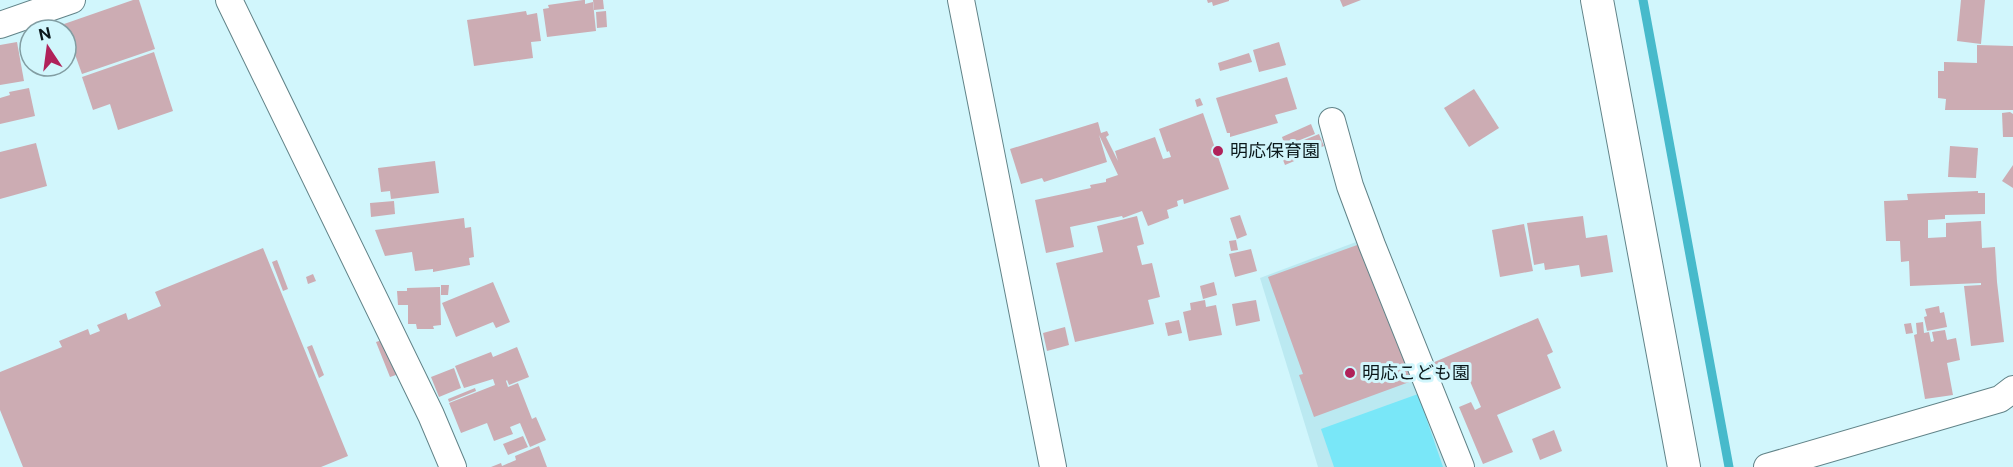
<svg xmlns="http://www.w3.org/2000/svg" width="2013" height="467" font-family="'Public Sans','Noto Sans JP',sans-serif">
	<rect width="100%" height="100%" fill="#d1f6fc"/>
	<!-- built -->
	<polygon fill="#bbe9f1" points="1364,239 1446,467 1318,467 1260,278"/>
	<!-- green -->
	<polygon fill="#79e7f8" points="1418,394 1443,467 1334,467 1321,429"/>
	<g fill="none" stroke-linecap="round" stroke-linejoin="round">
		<!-- stream -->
		<polyline stroke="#47bacb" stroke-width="9" points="1643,0 1729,467"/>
	</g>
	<!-- building -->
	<g fill="#ccacb3">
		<polygon points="133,0 139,0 155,49 82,74 64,24"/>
		<polygon points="583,0 585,0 585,4 593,2 596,31 547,37 543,9 549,8 548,5"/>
		<polygon points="593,0 603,0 604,9 594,10"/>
		<polygon points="1207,0 1229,0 1229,1 1213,6 1212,2 1208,3"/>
		<polygon points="1340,0 1361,0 1343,7"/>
		<polygon points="1961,0 1985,0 1981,44 1957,41"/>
		<polygon points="526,11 527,15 537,13 541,41 531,42 533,58 474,66 467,20"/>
		<polygon points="606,11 607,27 597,28 596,12"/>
		<polygon points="17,42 24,81 0,85 0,45"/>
		<polygon points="1279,42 1286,65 1259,72 1253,50"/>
		<polygon points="1977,45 2013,46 2013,110 1945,110 1946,99 1938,98 1938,71 1944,71 1944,62 1977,63"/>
		<polygon points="154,52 173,111 118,130 110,104 93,110 82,77"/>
		<polygon points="1249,53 1252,62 1220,71 1218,63"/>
		<polygon points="1287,77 1297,109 1275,115 1278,123 1230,137 1230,133 1227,133 1216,98"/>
		<polygon points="29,88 35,116 0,124 0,98 10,95 9,92"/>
		<polygon points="1474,89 1499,128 1469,147 1444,108"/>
		<polygon points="1200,98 1203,105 1197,107 1195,100"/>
		<polygon points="2010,112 2013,114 2013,137 2003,137 2002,113"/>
		<polygon points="1203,113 1229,189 1184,204 1183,199 1177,201 1178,206 1167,210 1169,218 1148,226 1142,211 1123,218 1122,216 1070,227 1074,247 1046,253 1035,200 1091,188 1090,185 1106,182 1106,179 1118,175 1099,135 1107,162 1044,182 1042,178 1021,184 1010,149 1098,122 1101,133 1107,131 1109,135 1106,137 1118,161 1115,151 1155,137 1163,159 1171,157 1169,151 1167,152 1159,129"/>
		<polygon points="1311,124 1315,134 1285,146 1282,137"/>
		<polygon points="1319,134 1324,146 1305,154 1306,156 1285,165 1279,150"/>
		<polygon points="36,143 47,186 0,199 0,152"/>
		<polygon points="1950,146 1978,148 1976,178 1948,177"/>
		<polygon points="435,161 439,193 391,199 390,191 381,192 378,168"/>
		<polygon points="2013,165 2013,188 2002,181"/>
		<polygon points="1978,191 1978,193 1985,193 1985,214 1945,215 1945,219 1928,220 1928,238 1946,237 1946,223 1981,221 1982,248 1995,247 1997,282 2004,342 1971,346 1964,286 1981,285 1981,283 1910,286 1909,261 1901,262 1900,241 1886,241 1884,201 1908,200 1907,194"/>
		<polygon points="394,201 395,214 371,217 370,203"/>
		<polygon points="1240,215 1247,235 1237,239 1230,218"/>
		<polygon points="1137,216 1144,244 1137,246 1142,265 1152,263 1160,297 1148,300 1154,324 1075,342 1056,263 1103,252 1097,226"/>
		<polygon points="1583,216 1586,238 1607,235 1613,272 1581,277 1579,265 1545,270 1544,263 1534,265 1527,223"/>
		<polygon points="464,218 465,228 471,227 474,257 469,258 470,265 433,272 433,269 415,271 412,252 385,256 375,230"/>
		<polygon points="1524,224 1533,271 1500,277 1492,230"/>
		<polygon points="1236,240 1238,250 1231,251 1229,241"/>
		<polygon points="1360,244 1412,381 1314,417 1299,375 1303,374 1268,277"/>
		<polygon points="263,248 348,456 321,467 23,467 0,410 0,372 62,347 59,341 88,329 90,335 100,331 97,325 126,313 128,320 161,306 155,292"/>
		<polygon points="1251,249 1257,271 1235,277 1229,254"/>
		<polygon points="277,260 288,289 283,291 272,262"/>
		<polygon points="313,274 316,281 308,284 306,277"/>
		<polygon points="493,282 510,322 496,328 493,322 456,337 442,303"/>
		<polygon points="1214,282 1217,295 1203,299 1200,286"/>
		<polygon points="441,285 449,285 448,295 441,295"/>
		<polygon points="440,287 441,325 433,326 434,329 417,329 416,324 408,324 408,305 398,305 397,291 407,291 407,288"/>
		<polygon points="1205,300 1206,307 1216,305 1222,335 1189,341 1183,312 1191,310 1190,303"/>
		<polygon points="1256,300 1260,321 1236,326 1232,304"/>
		<polygon points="1939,306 1940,313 1944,312 1947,327 1927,331 1924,317 1927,316 1925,309"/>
		<polygon points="1538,318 1553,352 1547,355 1561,388 1497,415 1513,452 1483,464 1459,407 1471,402 1475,410 1481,407 1466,372 1441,383 1432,363"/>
		<polygon points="1179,320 1182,333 1168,336 1165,323"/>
		<polygon points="1923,322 1924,333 1929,332 1931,342 1934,341 1932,332 1945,330 1947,340 1956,338 1960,360 1947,363 1953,395 1925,399 1914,335 1917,334 1916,323"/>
		<polygon points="1911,323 1913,333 1906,334 1904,324"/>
		<polygon points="1065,327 1069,345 1047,351 1043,333"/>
		<polygon points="385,339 399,374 390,377 376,342"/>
		<polygon points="312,345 324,375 319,378 307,347"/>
		<polygon points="517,347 529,377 509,385 507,380 506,381 508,387 518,383 532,419 536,417 546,440 530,447 520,423 510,427 513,434 494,441 487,423 461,433 449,403 495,385 493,379 464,388 455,366 491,352 493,357"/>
		<polygon points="454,368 461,388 439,397 431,377"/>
		<polygon points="475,388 476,391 449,402 448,399"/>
		<polygon points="1554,430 1562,451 1540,460 1532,439"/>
		<polygon points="523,436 528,447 508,455 503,444"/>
		<polygon points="539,446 547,467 491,467 501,463 502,466 516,460 515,456"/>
	</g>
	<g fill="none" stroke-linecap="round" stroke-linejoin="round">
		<!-- minor casing -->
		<g stroke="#618388" stroke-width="28">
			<g id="minor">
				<polyline points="229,0 431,415 453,467"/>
				<polyline points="961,0 1053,467"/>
				<polyline points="0,25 72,0"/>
				<polyline points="1332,121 1350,186 1372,245 1461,467"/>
				<polyline points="1767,467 2000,399 2013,389"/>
			</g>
		</g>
		<!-- tertiary casing -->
		<g stroke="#618388" stroke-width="34">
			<polyline id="tertiary" points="1597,0 1684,467"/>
		</g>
		<!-- minor -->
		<use href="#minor" stroke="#fff" stroke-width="26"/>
		<!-- tertiary -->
		<use href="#tertiary" stroke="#fff" stroke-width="32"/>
	</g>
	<!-- markers -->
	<g fill="#b0225a" stroke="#d1f6fc" stroke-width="2">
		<circle cx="1218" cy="151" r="6"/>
		<circle cx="1350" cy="373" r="6"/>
	</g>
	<g text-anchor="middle" stroke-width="6" stroke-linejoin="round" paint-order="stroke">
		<!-- poi labels -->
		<g font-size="18" fill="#0b181b" stroke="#d1f6fc" text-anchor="start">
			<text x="1230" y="157">明応保育園</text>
			<text x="1362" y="379">明応こども園</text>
		</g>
	</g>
	<!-- north arrow -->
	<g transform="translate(48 48) rotate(347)"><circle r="28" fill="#d1f6fc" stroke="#829da2" stroke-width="1.5"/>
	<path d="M0-4.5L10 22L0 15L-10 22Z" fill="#b0225a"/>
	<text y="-9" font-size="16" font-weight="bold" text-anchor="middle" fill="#0b181b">N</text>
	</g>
</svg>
